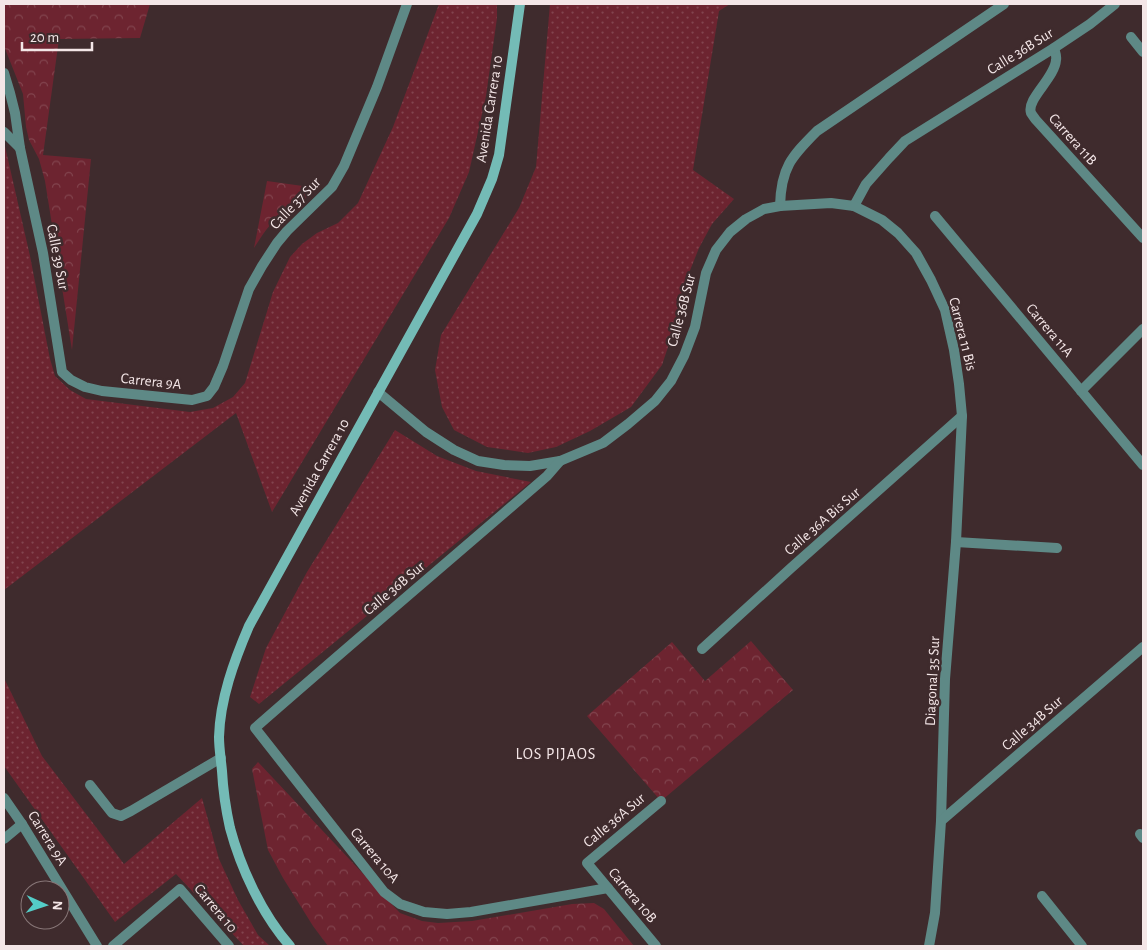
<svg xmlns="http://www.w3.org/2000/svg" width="1147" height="950" font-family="'Alegreya Sans',sans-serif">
	<defs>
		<pattern id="grass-dots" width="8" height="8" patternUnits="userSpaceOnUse" patternTransform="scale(1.25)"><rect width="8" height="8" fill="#6d2430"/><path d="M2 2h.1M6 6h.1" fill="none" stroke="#82444e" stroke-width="1.8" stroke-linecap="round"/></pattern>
		<pattern id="forest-crowns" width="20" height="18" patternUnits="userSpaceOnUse" patternTransform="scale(1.25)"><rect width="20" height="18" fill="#6d2430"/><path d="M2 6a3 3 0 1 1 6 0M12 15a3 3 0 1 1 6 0" fill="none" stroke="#82444e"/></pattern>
	</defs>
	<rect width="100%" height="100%" fill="#3f2b2d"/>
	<!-- grass -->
	<g fill="url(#grass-dots)">
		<polygon points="439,4 497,4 497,18 486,96 469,172 449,218 272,512 236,413 4,590 4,142 30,256 50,359 55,376 70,390 86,399 190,412 213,408 233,397 245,383 273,292 290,257 302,244 317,233 338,223 358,203 393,127"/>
		<polygon points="550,4 730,4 719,11 693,170 734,199 712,224 699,248 683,288 674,329 662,365 631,407 590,431 556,447 528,453 487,447 454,430 442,407 435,370 441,335 519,208 536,167"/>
		<polygon points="395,430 437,456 476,471 531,482 259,704 250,697 266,648 307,572"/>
		<polygon points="4,678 42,756 124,864 202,798 219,859 238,900 258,935 270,946 244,946 176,874 115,922 4,766"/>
	</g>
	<!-- forest -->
	<g fill="url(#forest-crowns)">
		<polygon points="4,4 150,4 140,38 59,39 43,155 91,159 72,350 45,181 39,159 29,140 26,127 23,94 4,46"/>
		<path d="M267,181L317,188C308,200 294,204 282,214C269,224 263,234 254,248Z"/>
		<polygon points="751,641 793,690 661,801 587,716 672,642 705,681"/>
		<polygon points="258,762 400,913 422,921 438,923 472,921 572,904 594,903 604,909 634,946 328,946 313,926 283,878 268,850 252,769"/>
	</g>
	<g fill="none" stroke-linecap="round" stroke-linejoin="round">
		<!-- service -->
		<g stroke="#5e8986" stroke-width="10">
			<path d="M780,206C781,168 791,157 817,131L1004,4"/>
			<polyline points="956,542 1057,548"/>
			<polyline points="90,785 112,813 121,816 131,811 221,758"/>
		</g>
		<!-- minor -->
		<g stroke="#5e8986" stroke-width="10">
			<polyline points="1131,37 1143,52"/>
			<path d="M1054,48C1055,52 1057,56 1056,60C1055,78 1026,99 1031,113C1031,113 1035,119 1036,120L1143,238"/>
			<polyline points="4,73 10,93 15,113 20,148 43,253 62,372 71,380 85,387 102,391 192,400 207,396 214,387 223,366 249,289 262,266 277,243 287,231 332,187 344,166 377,87 407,4"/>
			<polyline points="4,132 20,148"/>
			<polyline points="854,206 866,184 889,158 905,141 1054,48 1090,24 1115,4"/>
			<polyline points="935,216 1143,465"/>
			<polyline points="1081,391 1143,329"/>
			<polyline points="378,392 426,432 454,450 478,461 504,465 530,466 560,461"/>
			<polyline points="702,649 791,568 962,416"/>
			<polyline points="4,798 22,824 97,946"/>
			<polyline points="1140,834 1143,838"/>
			<polyline points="4,839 22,824"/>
			<path d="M608,888L471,912L447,914L424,912L400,904L384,892L255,728C352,643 450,560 547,476L560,461L603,443L628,424L655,401L671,381L684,356L695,327L706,273L716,250L730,232L746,219L764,209L780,206L831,203L854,206L882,220L898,233L916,253L931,280L945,310L954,350L959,384L962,416L956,542L945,679L941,821"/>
			<polyline points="1042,896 1082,946"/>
			<polyline points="113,946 180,889 229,946"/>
			<polyline points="656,946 587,863 661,801"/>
		</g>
		<!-- tertiary -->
		<polyline stroke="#5e8986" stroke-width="10" points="929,946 935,913 941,821 1143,647"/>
		<!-- secondary -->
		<path stroke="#74bbb6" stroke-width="10" d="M290,946C262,914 241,869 230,828C226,810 223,790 222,771C221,760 219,748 219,737C220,699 234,661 249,626L477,214L492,179L499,155L520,4"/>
	</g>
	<g text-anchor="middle" stroke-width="5" stroke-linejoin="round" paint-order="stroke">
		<!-- street labels -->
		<g font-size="15" fill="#f4e6e7" stroke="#3f2b2d">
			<text transform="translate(1020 51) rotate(-32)" y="5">Calle 36B Sur</text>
			<text transform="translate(489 109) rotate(-81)" y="5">Avenida Carrera 10</text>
			<text transform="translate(1073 139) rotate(48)" y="5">Carrera 11B</text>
			<text transform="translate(295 203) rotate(-46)" y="5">Calle 37 Sur</text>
			<text transform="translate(58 257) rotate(79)" y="5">Calle 39 Sur</text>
			<text transform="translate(681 310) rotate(-75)" y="5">Calle 36B Sur</text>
			<text transform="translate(1050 330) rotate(50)" y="5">Carrera 11A</text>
			<text transform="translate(963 334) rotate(76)" y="5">Carrera 11 Bis</text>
			<text transform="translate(151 381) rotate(6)" y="5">Carrera 9A</text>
			<text transform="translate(319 467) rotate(-61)" y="5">Avenida Carrera 10</text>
			<text transform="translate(822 521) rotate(-41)" y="5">Calle 36A Bis Sur</text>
			<text transform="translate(394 588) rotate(-40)" y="5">Calle 36B Sur</text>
			<text transform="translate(932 681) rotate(-87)" y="5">Diagonal 35 Sur</text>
			<text transform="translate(1032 723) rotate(-41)" y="5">Calle 34B Sur</text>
			<text transform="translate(614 820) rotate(-40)" y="5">Calle 36A Sur</text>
			<text transform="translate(48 838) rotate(58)" y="5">Carrera 9A</text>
			<text transform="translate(375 855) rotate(50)" y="5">Carrera 10A</text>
			<text transform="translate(633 895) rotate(50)" y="5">Carrera 10B</text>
			<text transform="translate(216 908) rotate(50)" y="5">Carrera 10</text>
		</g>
		<!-- neighbourhood labels -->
		<g font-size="16" letter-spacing="1" fill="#f4e6e7" stroke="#3f2b2d">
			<text x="556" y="759">LOS PIJAOS</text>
		</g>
	</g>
	<!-- border -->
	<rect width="1147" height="950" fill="none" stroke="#f4e6e7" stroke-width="10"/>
	<!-- north arrow -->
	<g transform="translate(45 905) rotate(93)"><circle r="24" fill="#3f2b2d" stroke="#877677"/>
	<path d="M0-4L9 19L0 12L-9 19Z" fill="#54cdc7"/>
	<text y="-8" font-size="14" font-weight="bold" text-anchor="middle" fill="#f4e6e7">N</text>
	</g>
	<!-- scale -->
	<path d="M22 42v8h70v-8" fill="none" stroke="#f4e6e7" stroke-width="2.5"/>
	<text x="30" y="42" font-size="15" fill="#f4e6e7" stroke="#3f2b2d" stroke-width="4" paint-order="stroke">20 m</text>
</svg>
